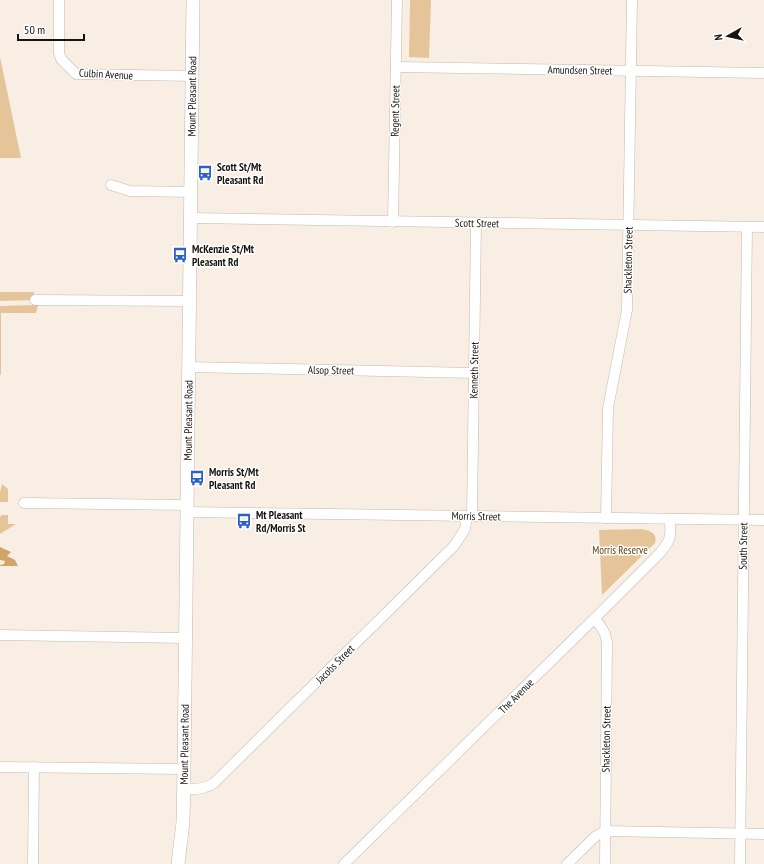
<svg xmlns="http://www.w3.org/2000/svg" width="764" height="864" font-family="'PT Sans Narrow',sans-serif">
	<rect width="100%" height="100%" fill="#f8eee3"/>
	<!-- green -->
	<g fill="#e6c499">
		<polygon points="410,0 431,0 429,58 409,57"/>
		<polygon points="0,57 21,158 0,158"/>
		<polygon points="0,292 34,292 34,300 0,301"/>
		<polygon points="38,305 36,313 1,313 1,375 0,375 0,306"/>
		<polygon points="2,484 8,489 8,502 0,502 0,492"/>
		<polygon points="2,515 8,515 8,524 16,524 0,534 0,517"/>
		<path d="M641,529C649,530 658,533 655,543L602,595L599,530Z"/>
	</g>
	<!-- forest -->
	<polygon fill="#d1a469" points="0,547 11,552 7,556 15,560 18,566 0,566 0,565 4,564 5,561 0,560"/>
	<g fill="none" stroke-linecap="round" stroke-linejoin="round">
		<!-- minor casing -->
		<g stroke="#c3b9ae" stroke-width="11">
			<g id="minor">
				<polyline points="59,0 59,53 61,59 76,74 192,76"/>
				<polyline points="396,67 764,73"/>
				<polyline points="111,185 130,191 191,192"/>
				<polyline points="190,218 764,227"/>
				<polyline points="393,222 397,0"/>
				<polyline points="35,300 190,301"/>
				<polyline points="189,367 474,373"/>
				<polyline points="24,503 187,505"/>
				<polyline points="187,512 764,520"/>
				<polyline points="472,516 476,223"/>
				<polyline points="606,518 608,408 627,310 632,0"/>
				<path d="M594,619C602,626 605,632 607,642L605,864"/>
				<polyline points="0,635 185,638"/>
				<polyline points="0,767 184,769"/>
				<path d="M184,789C195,790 205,789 214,783L454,546L465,529L467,516"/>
				<polyline points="33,864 34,767"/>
				<path d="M344,864L594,619L660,553C671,540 671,537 670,519"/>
				<polyline points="567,864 596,836 605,831 764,834"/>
				<polyline points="740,864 747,227"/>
			</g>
		</g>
		<!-- tertiary casing -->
		<g stroke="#c3b9ae" stroke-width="14">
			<g id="tertiary">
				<path id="s1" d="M178,864L183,822L184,769L193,0"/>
			</g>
		</g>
		<!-- minor -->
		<use href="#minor" stroke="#fff" stroke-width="10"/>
		<!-- tertiary -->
		<use href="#tertiary" stroke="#fff" stroke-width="13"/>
	</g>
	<!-- icons -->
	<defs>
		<g id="bus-bare" transform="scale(1.2)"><path d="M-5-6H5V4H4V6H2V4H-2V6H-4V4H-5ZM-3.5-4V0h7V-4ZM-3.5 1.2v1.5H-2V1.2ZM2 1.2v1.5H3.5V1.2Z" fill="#2a5fcd" stroke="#fff" stroke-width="2.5" paint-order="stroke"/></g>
	</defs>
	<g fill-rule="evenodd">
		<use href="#bus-bare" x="205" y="173"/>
		<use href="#bus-bare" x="180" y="255"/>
		<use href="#bus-bare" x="197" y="478"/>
		<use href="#bus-bare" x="244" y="521"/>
	</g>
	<g text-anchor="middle" stroke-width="3" stroke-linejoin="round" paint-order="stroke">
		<!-- street labels -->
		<g font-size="11" fill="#171410" stroke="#fff">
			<text transform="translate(580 70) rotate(1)" y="4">Amundsen Street</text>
			<text transform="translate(106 74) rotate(3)" y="4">Culbin Avenue</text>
			<text dy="4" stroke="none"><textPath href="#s1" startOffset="768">Mount Pleasant Road</textPath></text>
			<text transform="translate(395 111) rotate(-89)" y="4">Regent Street</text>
			<text transform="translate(477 223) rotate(1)" y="4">Scott Street</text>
			<text transform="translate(628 260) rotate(-89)" y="4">Shackleton Street</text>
			<text transform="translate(331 370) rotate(1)" y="4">Alsop Street</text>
			<text transform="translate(474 370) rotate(-89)" y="4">Kenneth Street</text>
			<text dy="4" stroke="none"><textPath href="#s1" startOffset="444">Mount Pleasant Road</textPath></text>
			<text transform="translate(476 516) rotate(1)" y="4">Morris Street</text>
			<text transform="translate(743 546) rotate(-89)" y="4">South Street</text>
			<text transform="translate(335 664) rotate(-45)" y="4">Jacobs Street</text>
			<text transform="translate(516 696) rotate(-45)" y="4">The Avenue</text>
			<text transform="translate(606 739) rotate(-89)" y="4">Shackleton Street</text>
			<text dy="4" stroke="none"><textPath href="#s1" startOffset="120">Mount Pleasant Road</textPath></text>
		</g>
		<!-- poi labels -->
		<g font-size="11" font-weight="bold" fill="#171410" stroke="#fff" text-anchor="start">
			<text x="217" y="171">Scott St/Mt<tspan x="217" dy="13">Pleasant Rd</tspan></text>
			<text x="192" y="253">McKenzie St/Mt<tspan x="192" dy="13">Pleasant Rd</tspan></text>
			<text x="209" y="476">Morris St/Mt<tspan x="209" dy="13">Pleasant Rd</tspan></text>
			<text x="256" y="519">Mt Pleasant<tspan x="256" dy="13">Rd/Morris St</tspan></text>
		</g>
		<!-- park labels -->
		<g font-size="11" fill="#604113" stroke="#fff">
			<text x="620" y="554">Morris Reserve</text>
		</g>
	</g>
	<!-- north arrow -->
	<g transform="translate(728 36) rotate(262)" stroke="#ffffff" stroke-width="3" paint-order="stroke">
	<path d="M0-3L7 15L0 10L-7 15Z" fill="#171410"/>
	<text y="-6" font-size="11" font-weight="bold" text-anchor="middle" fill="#171410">N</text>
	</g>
	<!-- scale -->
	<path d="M18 34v6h66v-6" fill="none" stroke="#171410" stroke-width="2"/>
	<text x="24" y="34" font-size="12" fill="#171410" stroke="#ffffff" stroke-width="3" paint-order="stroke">50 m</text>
</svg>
